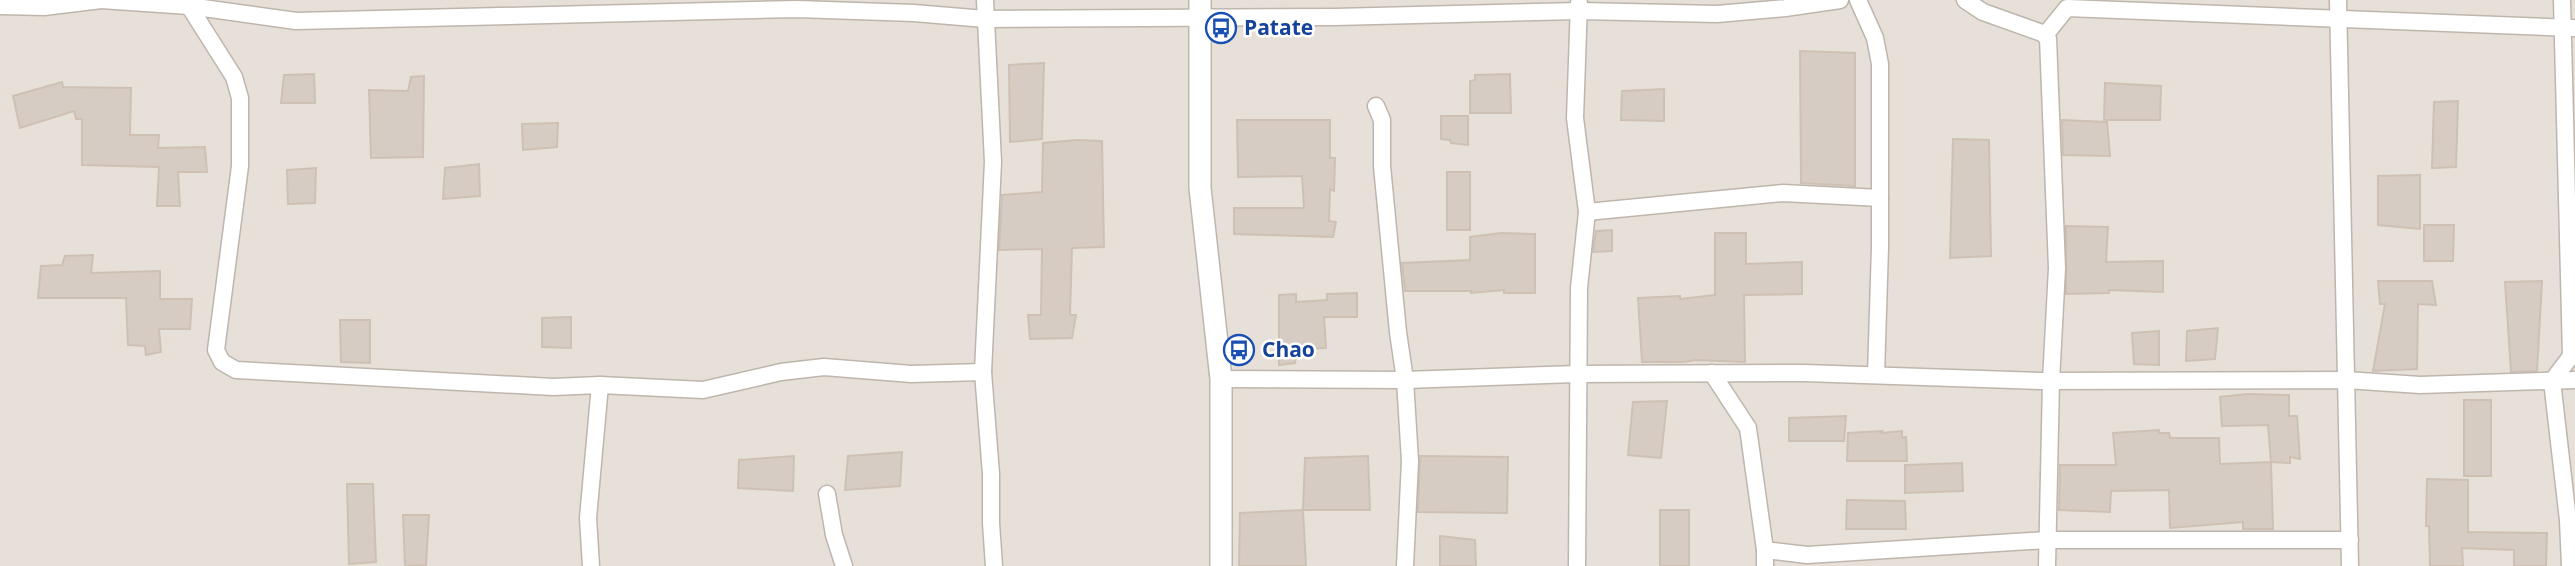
<svg xmlns="http://www.w3.org/2000/svg" width="2575" height="566" font-family="'Open Sans',sans-serif">
	<rect width="100%" height="100%" fill="#f4efea"/>
	<!-- residential -->
	<rect fill="#e7e0d8" x="0" y="0" width="2575" height="566"/>
	<!-- building -->
	<g fill="#d7ccc3" stroke="#cfc0b4" stroke-width="2">
		<polygon points="1800,51 1855,53 1855,186 1801,183"/>
		<polygon points="1044,63 1042,139 1010,142 1009,65"/>
		<polygon points="314,74 315,103 281,103 284,75"/>
		<polygon points="1510,74 1511,113 1470,113 1470,81 1475,80 1475,75"/>
		<polygon points="424,76 423,157 371,158 369,90 408,91 411,77"/>
		<polygon points="62,82 63,87 131,88 130,135 159,135 158,148 205,147 207,172 178,172 180,206 157,206 159,167 82,165 82,119 76,119 74,111 20,128 13,96"/>
		<polygon points="2105,83 2161,86 2160,120 2104,120"/>
		<polygon points="1664,89 1664,121 1621,120 1622,91"/>
		<polygon points="2458,101 2456,167 2432,168 2434,102"/>
		<polygon points="1441,116 1468,116 1468,145 1451,143 1450,140 1441,139"/>
		<polygon points="1237,120 1330,120 1330,158 1335,158 1334,191 1330,189 1329,221 1336,222 1333,237 1234,234 1234,208 1304,208 1302,176 1238,177"/>
		<polygon points="2062,120 2107,122 2110,156 2063,155"/>
		<polygon points="558,123 557,147 523,150 522,124"/>
		<polygon points="1953,139 1989,140 1991,256 1950,258"/>
		<polygon points="1077,140 1102,141 1104,247 1072,248 1070,315 1076,315 1072,338 1030,339 1028,315 1041,315 1042,249 999,250 1002,195 1042,192 1043,143"/>
		<polygon points="479,164 480,196 443,199 445,168"/>
		<polygon points="316,168 315,203 288,204 287,170"/>
		<rect x="1447" y="172" width="23" height="58"/>
		<polygon points="2420,175 2420,229 2378,225 2378,176"/>
		<polygon points="2424,225 2454,225 2453,261 2424,261"/>
		<polygon points="2066,226 2108,227 2106,262 2163,261 2163,292 2109,290 2109,293 2066,294"/>
		<polygon points="1612,230 1612,251 1593,252 1596,231"/>
		<polygon points="1501,233 1535,234 1535,293 1504,293 1504,290 1471,293 1471,291 1405,291 1402,263 1470,260 1470,237"/>
		<polygon points="1715,233 1746,233 1746,264 1802,262 1802,294 1744,295 1745,362 1696,360 1683,362 1642,362 1638,298 1680,296 1680,299 1715,295"/>
		<polygon points="93,255 91,273 160,271 160,299 192,299 190,329 159,329 161,352 146,355 145,346 128,345 126,298 38,298 41,266 62,265 65,256"/>
		<polygon points="2378,281 2432,281 2436,305 2418,304 2417,369 2373,371 2385,304 2380,304"/>
		<polygon points="2542,281 2537,371 2511,372 2505,282"/>
		<polygon points="1357,293 1357,317 1324,317 1326,348 1297,349 1295,363 1279,365 1279,295 1296,294 1296,302 1327,300 1327,294"/>
		<polygon points="571,317 571,348 542,347 542,318"/>
		<polygon points="340,320 370,320 370,363 341,362"/>
		<polygon points="2218,328 2215,359 2186,361 2187,331"/>
		<polygon points="2159,331 2159,365 2134,364 2132,333"/>
		<polygon points="2247,394 2289,395 2289,416 2297,416 2300,459 2290,457 2290,463 2271,462 2268,425 2222,426 2220,397"/>
		<rect x="2464" y="400" width="27" height="76"/>
		<polygon points="1667,401 1661,458 1628,455 1633,402"/>
		<polygon points="1846,416 1844,441 1789,441 1789,418"/>
		<polygon points="2159,430 2159,433 2169,433 2170,438 2219,438 2220,464 2271,462 2273,529 2243,529 2243,522 2170,528 2169,490 2111,491 2110,512 2059,510 2060,465 2116,465 2113,433"/>
		<polygon points="1882,431 1881,433 1902,431 1902,438 1906,437 1907,461 1847,461 1848,433"/>
		<polygon points="902,452 900,486 845,490 848,456"/>
		<polygon points="794,456 793,491 738,488 739,460"/>
		<polygon points="1368,456 1370,510 1303,510 1305,458"/>
		<polygon points="1420,456 1508,457 1507,513 1418,512"/>
		<polygon points="1962,463 1963,491 1905,493 1905,465"/>
		<polygon points="2427,479 2468,480 2468,532 2547,533 2546,566 2514,566 2514,550 2462,548 2463,566 2430,566 2429,526 2426,526"/>
		<polygon points="347,484 373,484 376,562 349,564"/>
		<polygon points="1847,500 1905,501 1906,529 1846,529"/>
		<polygon points="1303,510 1306,566 1239,566 1240,513"/>
		<rect x="1660" y="510" width="29" height="56"/>
		<polygon points="403,515 429,515 426,565 405,566"/>
		<polygon points="1440,536 1475,540 1476,566 1440,566"/>
	</g>
	<g fill="none" stroke-linecap="round" stroke-linejoin="round">
		<!-- minor casing -->
		<g stroke="#beb6ad" stroke-width="19">
			<g id="minor">
				<polyline points="101,0 189,6 296,21 797,9 914,13 985,19 1335,17 1580,11 1717,14 1785,8 1840,0"/>
				<polyline points="985,0 993,162 983,372 991,474 991,523 994,566"/>
				<polyline points="1858,0 1875,38 1880,64 1880,247 1876,375"/>
				<polyline points="1965,0 1983,12 2042,33 2048,38 2057,268 2051,381 2047,566"/>
				<polyline points="2338,0 2350,566"/>
				<polyline points="2562,0 2571,356 2552,381 2568,520 2570,566"/>
				<polyline points="193,2 189,6 234,77 240,98 240,166 216,350 222,362 236,370 553,387 600,385 703,390 781,372 824,367 911,374 983,372"/>
				<polyline points="0,6 44,7 101,0"/>
				<polyline points="2045,35 2067,8 2573,28"/>
				<polyline points="1376,106 1382,120 1382,166 1398,332 1405,380 1410,461 1405,566"/>
				<polyline points="1587,212 1783,193 1880,198"/>
				<polyline points="1712,373 1748,428 1765,550 1765,566"/>
				<polyline points="1221,379 1405,380 1577,374 1804,373 2042,381 2346,380 2420,385 2575,380"/>
				<polyline points="827,494 834,535 844,566"/>
				<polyline points="1765,550 1807,555 2047,540 2350,540"/>
				<polyline points="591,566 588,518 600,385"/>
				<polyline points="1577,566 1579,288 1587,212 1575,118 1579,3"/>
			</g>
		</g>
		<!-- tertiary casing -->
		<g stroke="#beb6ad" stroke-width="24">
			<polyline id="tertiary" points="1200,0 1200,188 1221,379 1221,566"/>
		</g>
		<!-- minor -->
		<use href="#minor" stroke="#fff" stroke-width="16"/>
		<!-- tertiary -->
		<use href="#tertiary" stroke="#fff" stroke-width="21"/>
	</g>
	<!-- icons -->
	<defs>
		<g id="bus-ring" transform="scale(1.575)"><circle r="9.5" fill="#fff" stroke="#1a4fb4" stroke-width="1.5"/><path d="M-5-6H5V4H4V6H2V4H-2V6H-4V4H-5ZM-3.5-4V0h7V-4ZM-3.5 1.2v1.5H-2V1.2ZM2 1.2v1.5H3.5V1.2Z" fill="#1a4fb4"/></g>
	</defs>
	<g fill-rule="evenodd">
		<use href="#bus-ring" x="1221" y="28"/>
		<use href="#bus-ring" x="1239" y="350"/>
	</g>
	<g text-anchor="middle" stroke-width="5" stroke-linejoin="round" paint-order="stroke">
		<!-- transit labels -->
		<g font-size="21" font-weight="bold" fill="#164399" stroke="#fff" text-anchor="start">
			<text x="1244" y="35">Patate</text>
			<text x="1262" y="357">Chao</text>
		</g>
	</g>
</svg>
